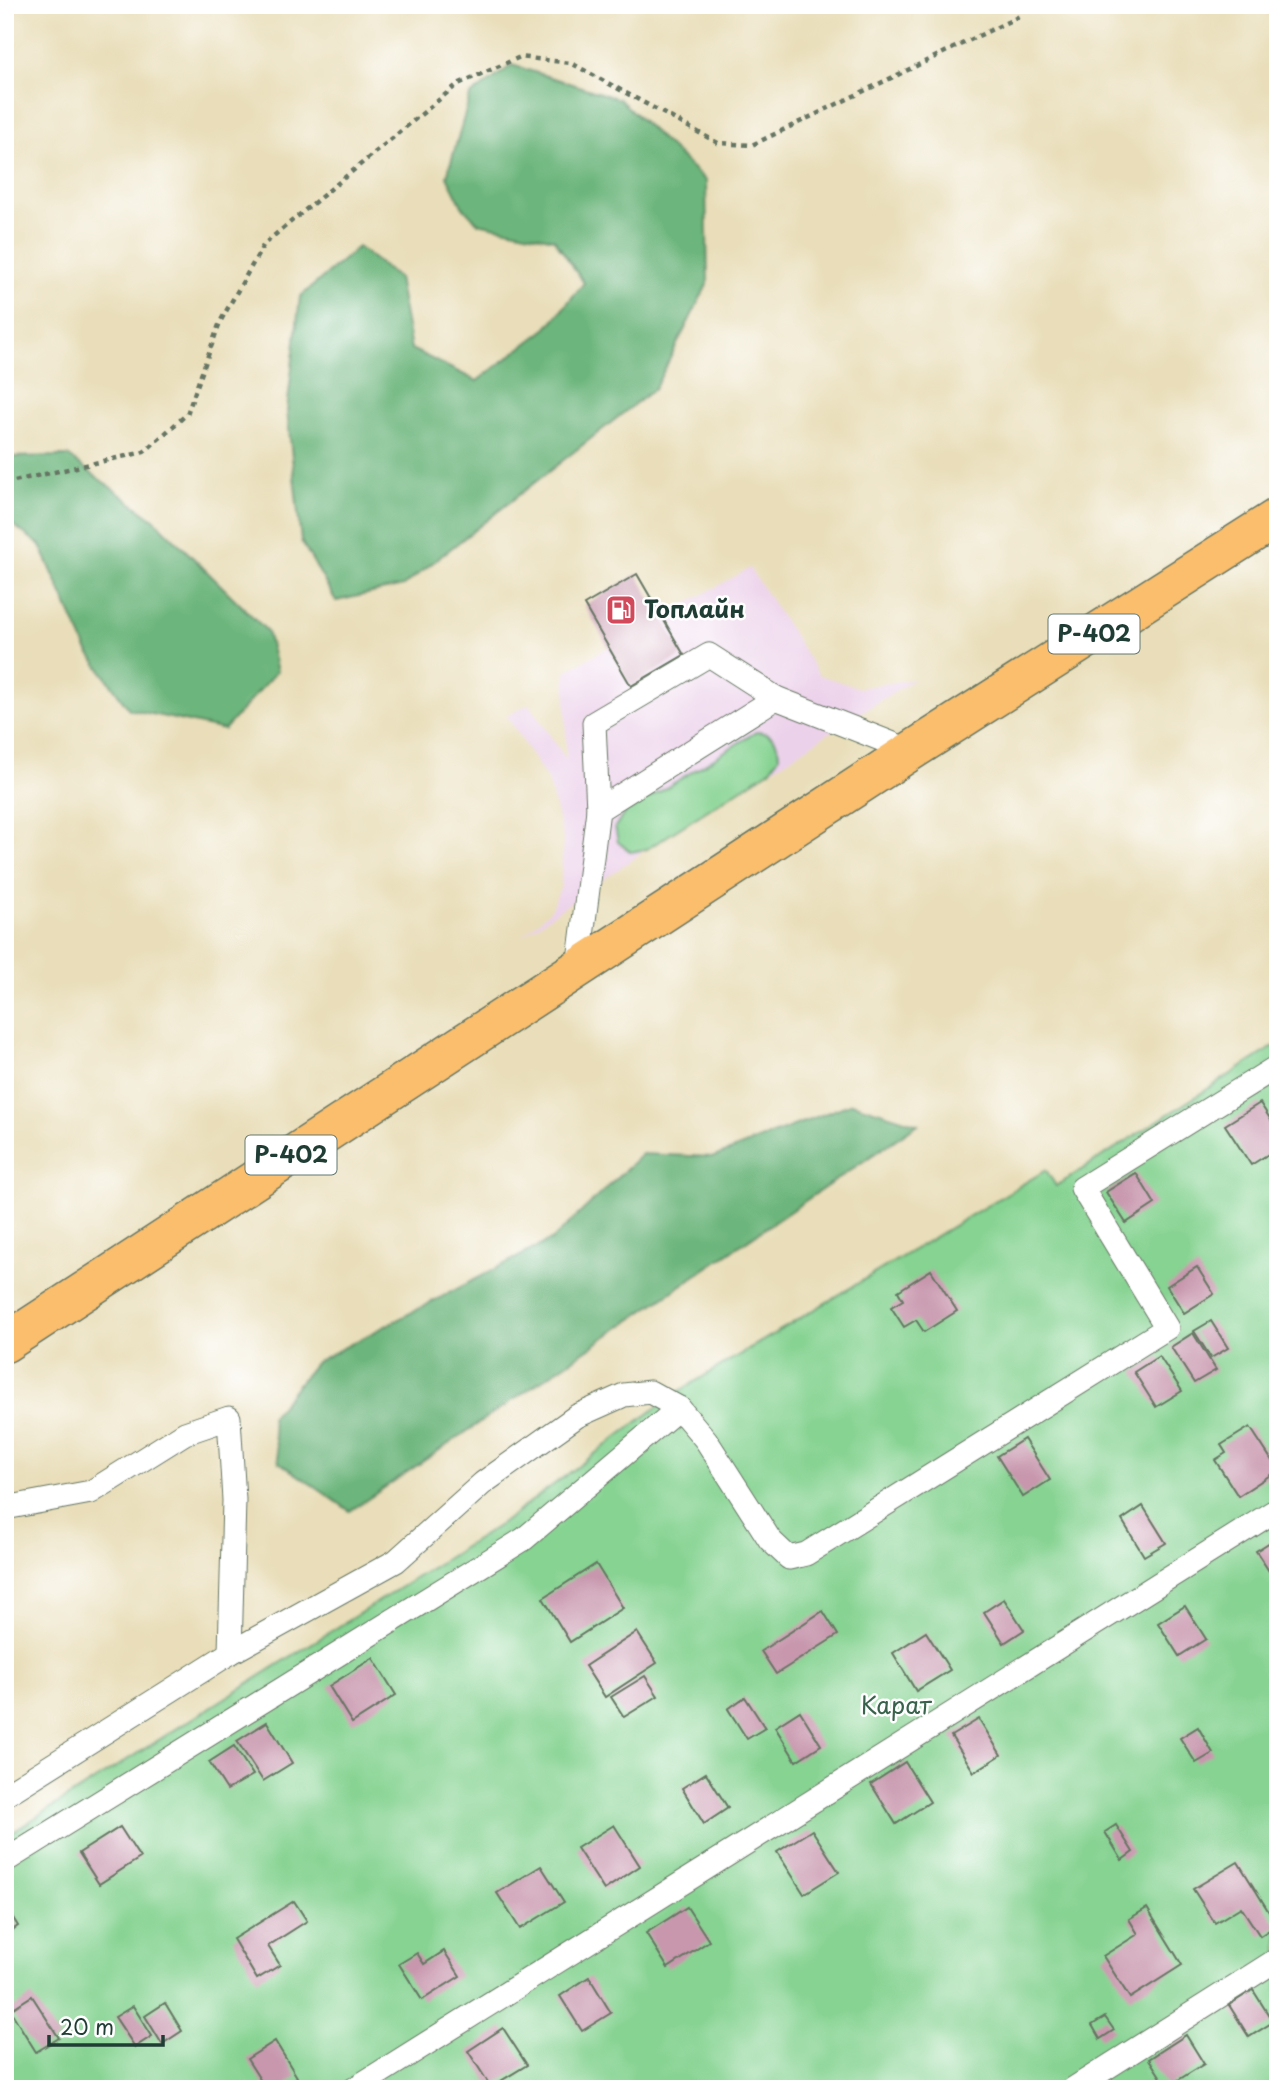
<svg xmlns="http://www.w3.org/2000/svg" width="1283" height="2094" font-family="'Playpen Sans',sans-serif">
	<rect width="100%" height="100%" fill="#fff"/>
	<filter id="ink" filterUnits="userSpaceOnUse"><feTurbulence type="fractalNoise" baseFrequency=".0143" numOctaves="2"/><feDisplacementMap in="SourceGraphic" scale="14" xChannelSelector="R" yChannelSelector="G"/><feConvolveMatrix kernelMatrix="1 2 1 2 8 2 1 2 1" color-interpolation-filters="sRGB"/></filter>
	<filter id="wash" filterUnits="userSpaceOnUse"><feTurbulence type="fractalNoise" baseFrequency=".00686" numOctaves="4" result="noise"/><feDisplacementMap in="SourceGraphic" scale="28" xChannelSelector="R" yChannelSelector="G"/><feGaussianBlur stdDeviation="1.57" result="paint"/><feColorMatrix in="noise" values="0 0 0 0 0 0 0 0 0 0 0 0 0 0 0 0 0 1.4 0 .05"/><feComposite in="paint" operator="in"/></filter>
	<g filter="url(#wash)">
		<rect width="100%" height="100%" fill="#e9deb9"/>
		<!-- built -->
		<polygon fill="#ecd1ea" points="750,568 819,675 859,688 914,679 647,849 521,937 551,910 561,886 563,838 549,783 507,716 529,704 566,759 566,671"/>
		<!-- green -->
		<g fill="#86d392" stroke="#528863" stroke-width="2">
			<path d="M756,732C772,732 779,741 779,757L770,770L647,849L631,852L618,842L615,827L624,814Z"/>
			<polygon points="1278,1044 1278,2089 5,2089 5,1837 501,1524 676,1393 1046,1170 1056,1186"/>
		</g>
		<!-- forest -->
		<g fill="#6cb57c" stroke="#467958" stroke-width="2">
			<polygon points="512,65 619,99 706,181 708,283 655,388 403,586 336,601 301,541 287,411 300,297 358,247 398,278 411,349 477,381 547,328 584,283 554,239 478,223 462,206 447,176 470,96"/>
			<polygon points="68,456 155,520 267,631 277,671 224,730 129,709 87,650 40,545 5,519 5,457"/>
			<polygon points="852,1103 918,1124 350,1511 279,1462 271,1417 316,1362 553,1239 642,1154 714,1157"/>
		</g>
		<g id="blocks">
			<!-- building -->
			<g fill="#c897ad">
				<polygon points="637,574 684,655 631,686 584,605"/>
				<polygon points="1260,1103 1278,1131 1278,1148 1251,1165 1225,1125"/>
				<polygon points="1136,1173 1155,1204 1126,1223 1106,1192"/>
				<polygon points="1197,1267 1214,1294 1184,1313 1167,1286"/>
				<polygon points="931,1270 957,1311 924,1332 916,1320 904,1327 891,1307 903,1300 898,1291"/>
				<polygon points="1211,1321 1228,1348 1211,1358 1194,1331"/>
				<polygon points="1193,1333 1216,1370 1194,1383 1171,1347"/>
				<polygon points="1159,1356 1182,1391 1156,1407 1134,1372"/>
				<polygon points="1250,1427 1278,1470 1238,1496 1215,1460 1226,1453 1221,1445"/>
				<polygon points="1024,1439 1050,1480 1023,1497 997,1456"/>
				<polygon points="1143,1506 1166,1543 1144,1556 1122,1520"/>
				<polygon points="1278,1537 1278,1585 1256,1551"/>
				<polygon points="596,1564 623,1608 570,1642 543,1598"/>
				<polygon points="1004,1599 1024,1630 1004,1643 984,1612"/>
				<polygon points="1185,1606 1206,1639 1179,1656 1158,1623"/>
				<polygon points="823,1611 838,1635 776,1674 761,1651"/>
				<polygon points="637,1632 657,1663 605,1697 585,1666"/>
				<polygon points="926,1632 950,1670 916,1691 893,1653"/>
				<polygon points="373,1658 396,1695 352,1723 329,1686"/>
				<polygon points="645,1676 658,1696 624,1717 611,1697"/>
				<polygon points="745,1697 765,1728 747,1739 728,1709"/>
				<polygon points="800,1711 821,1745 796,1761 775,1727"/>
				<polygon points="979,1719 1001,1755 974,1772 951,1736"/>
				<polygon points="267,1722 292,1763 263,1781 237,1741"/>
				<polygon points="1198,1727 1213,1753 1196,1763 1180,1738"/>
				<polygon points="234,1746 253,1775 227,1790 209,1762"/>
				<polygon points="905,1762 930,1802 896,1824 871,1784"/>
				<polygon points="706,1773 728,1808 704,1824 682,1788"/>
				<polygon points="614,1825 640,1866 604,1890 577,1848"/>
				<polygon points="1116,1825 1133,1852 1122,1860 1105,1832"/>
				<polygon points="120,1827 140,1858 99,1884 79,1853"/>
				<polygon points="812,1830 839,1872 804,1894 777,1852"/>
				<polygon points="1238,1862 1277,1925 1260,1936 1241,1907 1215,1923 1193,1889"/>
				<polygon points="541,1866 564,1902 520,1929 497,1893"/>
				<polygon points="294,1901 307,1921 268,1946 280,1965 257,1979 233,1939"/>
				<polygon points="5,1905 18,1926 5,1935"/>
				<polygon points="687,1907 709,1941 668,1968 646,1933"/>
				<polygon points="1147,1908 1182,1965 1130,1998 1103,1956 1138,1934 1129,1919"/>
				<polygon points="444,1951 460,1976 422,2000 399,1964 417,1953 424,1964"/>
				<polygon points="589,1977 611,2013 582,2031 560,1996"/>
				<polygon points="1253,1990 1273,2022 1249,2037 1229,2005"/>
				<polygon points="32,1996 59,2038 36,2052 10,2010"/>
				<polygon points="165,2003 182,2031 162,2044 145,2016"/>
				<polygon points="133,2006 152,2036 135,2047 115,2017"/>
				<polygon points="1105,2017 1114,2030 1100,2039 1092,2025"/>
				<polygon points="503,2028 527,2065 491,2087 468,2051"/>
				<polygon points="1186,2035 1204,2064 1167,2087 1149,2059"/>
				<polygon points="275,2041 297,2077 280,2089 266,2089 247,2059"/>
			</g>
		</g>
	</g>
	<g filter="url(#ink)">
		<use href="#blocks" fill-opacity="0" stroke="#667563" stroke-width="2"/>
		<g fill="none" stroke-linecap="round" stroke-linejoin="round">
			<!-- service casing -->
			<g stroke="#667563" stroke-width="25">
				<g id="service">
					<polyline points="598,810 594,723 709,655 776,698"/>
					<polyline points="578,968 598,810 776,698 911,751"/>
					<polyline points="5,1508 91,1492 185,1433 229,1418 234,1500 230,1653"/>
					<polyline points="5,1795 230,1653 396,1561 483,1483 577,1416 624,1395 650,1392 679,1408"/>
					<polyline points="5,1861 524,1539 679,1408 706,1440 770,1540 789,1558 806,1554 1167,1328 1082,1188 1278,1066"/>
					<polyline points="354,2089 1278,1509"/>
					<polyline points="1073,2089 1278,1959"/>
				</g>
			</g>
			<!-- primary casing -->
			<g stroke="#667563" stroke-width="41">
				<polyline id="primary" points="5,1343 911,751 1278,517"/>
			</g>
			<!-- path -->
			<polyline stroke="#667563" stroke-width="4.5" stroke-dasharray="5 5" stroke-linecap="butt" points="5,483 144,452 187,414 220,322 264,244 458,84 520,57 571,63 718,143 752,145 1022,15"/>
			<!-- service -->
			<use href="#service" stroke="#fff" stroke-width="23"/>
			<!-- primary -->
			<use href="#primary" stroke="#fabe6d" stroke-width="38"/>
		</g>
	</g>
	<!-- icons -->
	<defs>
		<g id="fuel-square" transform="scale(1.575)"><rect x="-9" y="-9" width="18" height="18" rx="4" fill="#d1495b" stroke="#fff"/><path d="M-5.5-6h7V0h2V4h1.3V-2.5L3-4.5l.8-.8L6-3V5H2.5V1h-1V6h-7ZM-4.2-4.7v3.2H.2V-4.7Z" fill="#fff"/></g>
	</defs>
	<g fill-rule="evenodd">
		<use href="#fuel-square" x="621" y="610"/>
	</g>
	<g text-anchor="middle" stroke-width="5" stroke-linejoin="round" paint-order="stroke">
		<!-- shield labels -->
		<g fill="#fff" stroke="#627771" stroke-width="2">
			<rect x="1048.5" y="614.5" width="91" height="39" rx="5"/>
			<rect x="245.5" y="1135.5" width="91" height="39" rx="5"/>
		</g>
		<g font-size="23" font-weight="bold" fill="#1f3d34">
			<text x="1094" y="642">Р-402</text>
			<text x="291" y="1163">Р-402</text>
		</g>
		<!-- poi labels -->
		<g font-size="24" font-weight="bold" fill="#1f3d34" stroke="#fff" text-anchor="start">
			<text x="644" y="618">Топлайн</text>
		</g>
		<!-- park labels -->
		<g font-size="24" fill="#39624c" stroke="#fff">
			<text x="896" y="1714">Карат</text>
		</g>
	</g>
	<!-- margin -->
	<rect width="1283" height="2094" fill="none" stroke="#fff" stroke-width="28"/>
	<!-- scale -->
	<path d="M49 2035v10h114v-10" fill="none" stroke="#1f3d34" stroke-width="3.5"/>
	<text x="60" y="2035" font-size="21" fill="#1f3d34" stroke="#ffffff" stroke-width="5" paint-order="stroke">20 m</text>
</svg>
